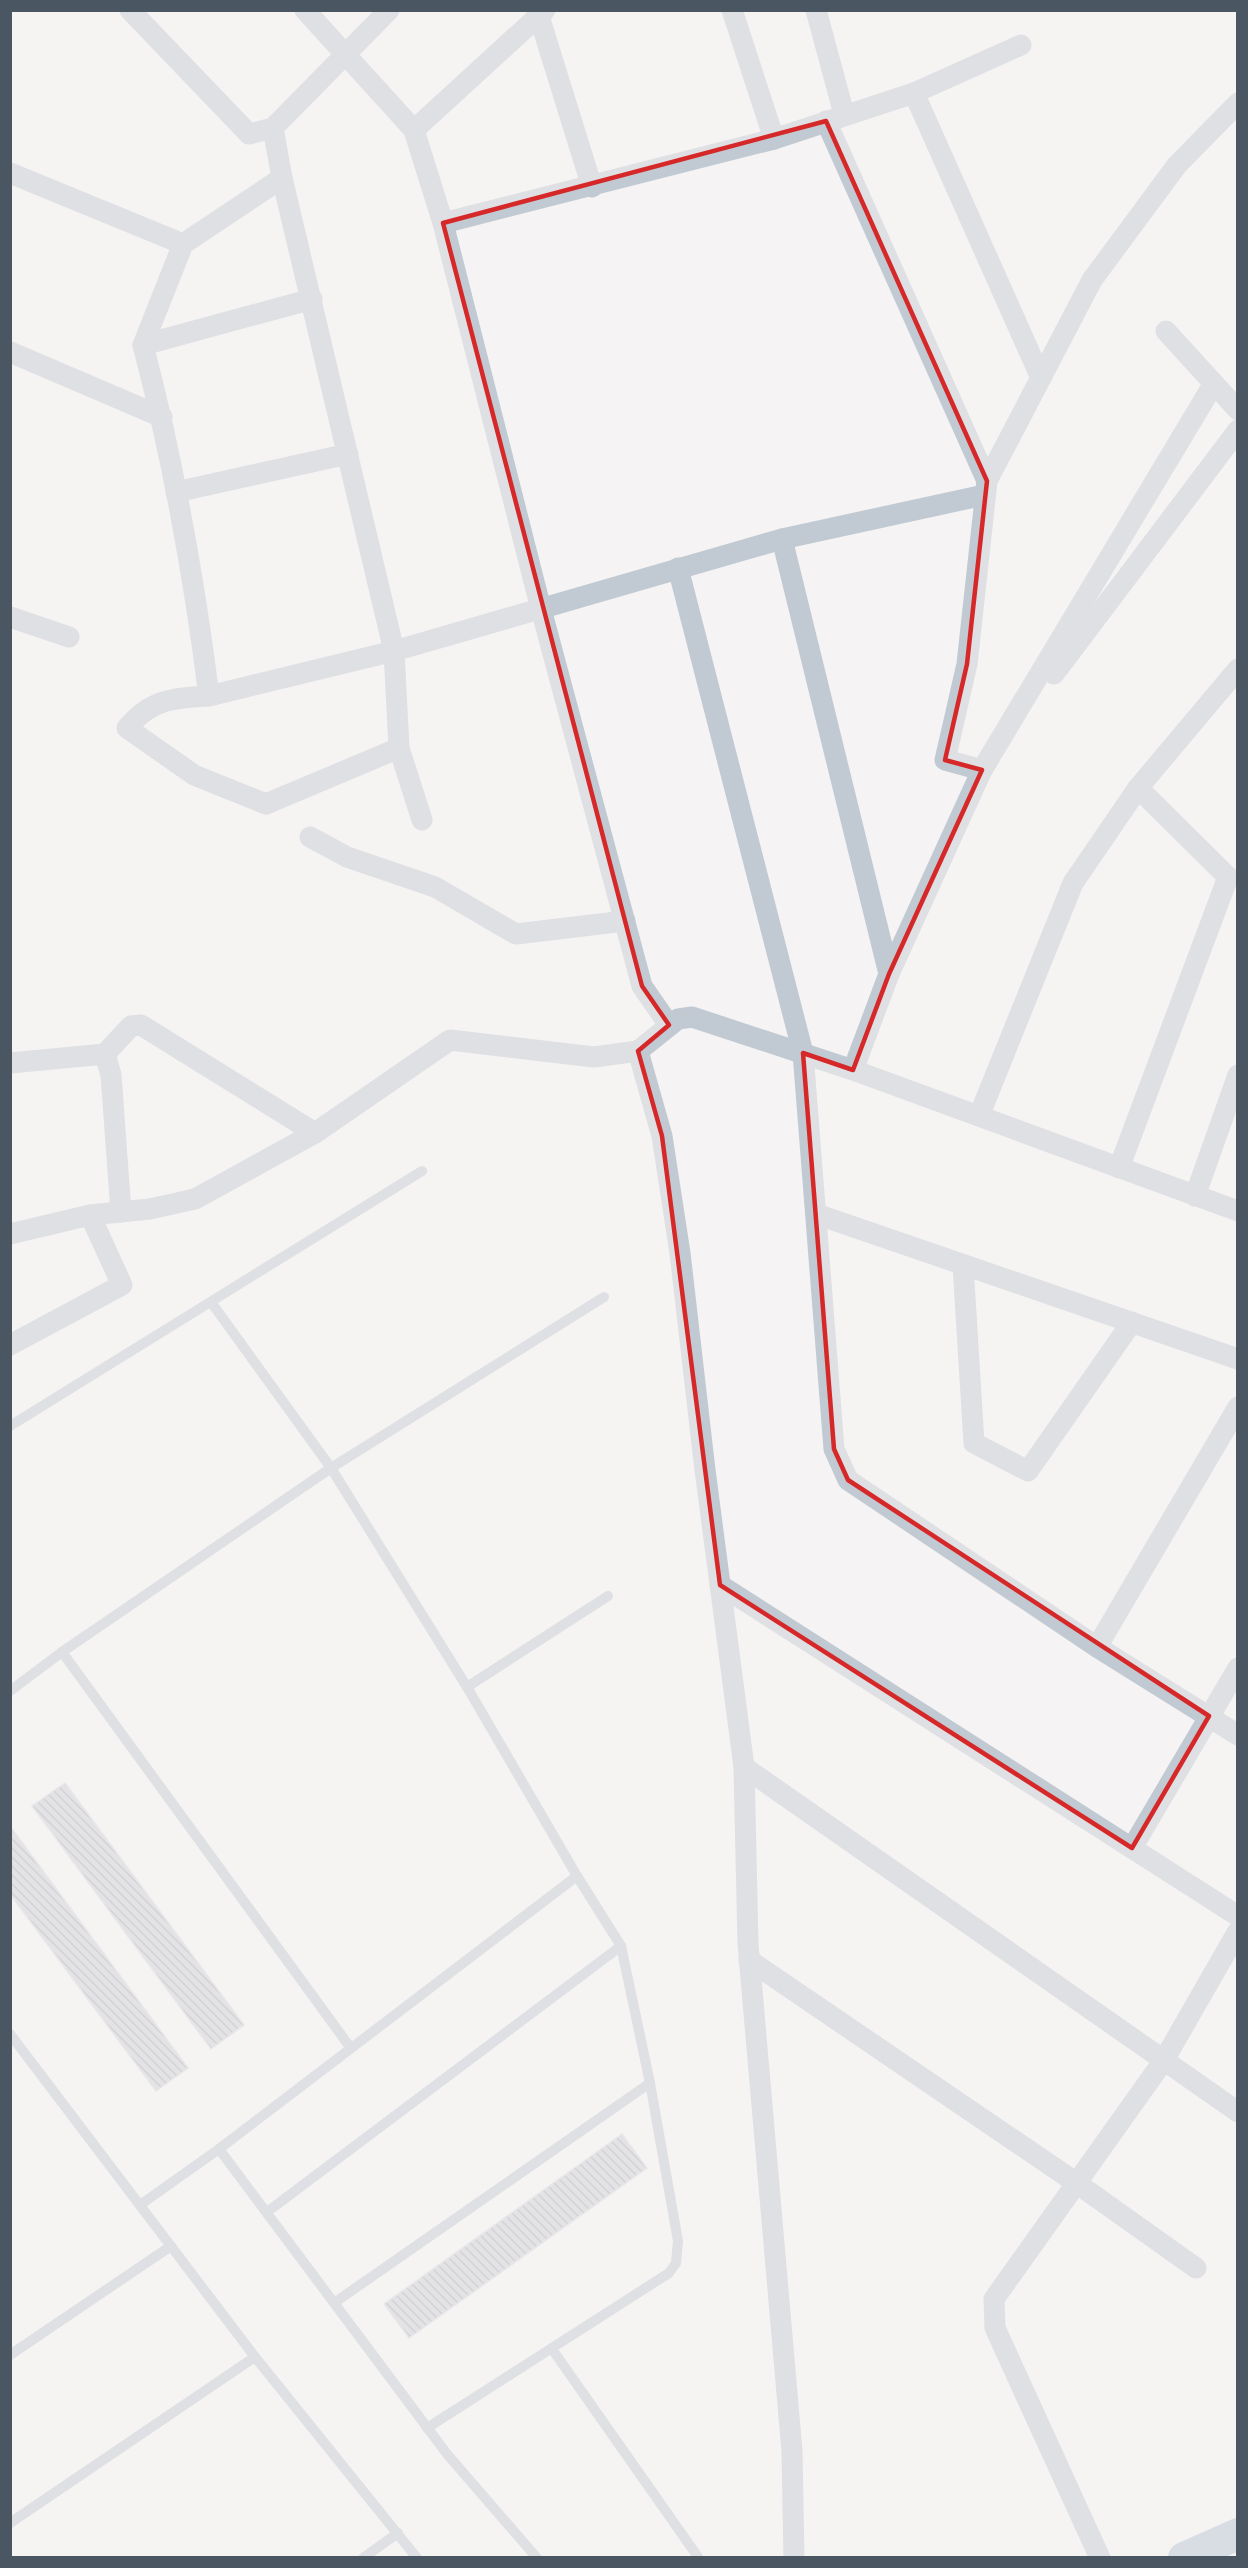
<svg xmlns="http://www.w3.org/2000/svg" width="1248" height="2568" font-family="'Work Sans',sans-serif">
	<defs>
		<pattern id="building-back-hatch" width="6" height="6" patternUnits="userSpaceOnUse" patternTransform="scale(1.5)"><rect width="6" height="6" fill="#cdcfd5"/><path d="M-1 5l2 2M0 0l6 6M5-1l2 2" fill="none" stroke="#a8abb0"/></pattern>
	</defs>
	<rect width="100%" height="100%" fill="#f5f3f3"/>
	<!-- building -->
	<g fill="url(#building-back-hatch)" stroke="#d7d9de" stroke-width="1.5">
		<polygon points="65,1783 244,2025 211,2049 32,1806"/>
		<polygon points="10,1826 188,2068 156,2091 10,1894"/>
		<polygon points="622,2134 647,2168 409,2338 384,2304"/>
	</g>
	<g fill="none" stroke-linecap="round" stroke-linejoin="round">
		<!-- service -->
		<g stroke="#c1cad2" stroke-width="10">
			<polyline points="211,1302 331,1468 467,1687 577,1876 621,1946 650,2083"/>
			<polyline points="10,1426 422,1171"/>
			<polyline points="62,1652 350,2047"/>
			<polyline points="467,1687 608,1596"/>
			<polyline points="10,1691 62,1652 331,1468 604,1297"/>
			<polyline points="10,2034 255,2357 417,2558"/>
			<polyline points="219,2149 447,2454 537,2558"/>
			<polyline points="140,2205 219,2149 577,1876"/>
			<polyline points="267,2212 621,1946"/>
			<polyline points="334,2303 650,2083 678,2241 676,2263 669,2273 427,2428"/>
			<polyline points="552,2349 698,2557"/>
			<polyline points="10,2355 171,2246"/>
			<polyline points="10,2523 255,2357"/>
			<polyline points="363,2558 398,2533"/>
		</g>
		<!-- minor -->
		<g stroke="#c1cad2" stroke-width="21">
			<polyline points="130,10 249,134 273,128 389,10"/>
			<polyline points="305,10 414,130 443,223 541,609 642,986 669,1025"/>
			<polyline points="732,10 774,139"/>
			<polyline points="816,10 844,114"/>
			<polyline points="539,16 592,187"/>
			<polyline points="914,93 1041,378"/>
			<polyline points="826,121 987,481"/>
			<polyline points="273,128 282,178 394,651 399,748 422,820"/>
			<polyline points="414,130 545,10"/>
			<polyline points="10,173 183,244"/>
			<polyline points="443,223 774,139 914,93 1021,45"/>
			<path d="M312,299L143,345C173,460 194,577 209,696L394,651L782,539L984,495"/>
			<polyline points="1166,331 1238,410"/>
			<polyline points="143,345 183,244 282,178"/>
			<polyline points="10,352 162,417"/>
			<polyline points="176,492 348,454"/>
			<polyline points="782,539 889,974"/>
			<polyline points="678,568 803,1053 834,1449 848,1480 1097,1647 1238,1735"/>
			<polyline points="10,617 69,637"/>
			<polyline points="1054,674 1238,430"/>
			<path d="M209,696C173,698 151,699 127,728L194,775L266,804L399,748"/>
			<polyline points="982,770 1213,385"/>
			<polyline points="310,837 347,857 435,887 516,934 625,921"/>
			<polyline points="638,1051 662,1136 680,1253 705,1470 744,1767 748,1944 792,2451 794,2558"/>
			<polyline points="105,1054 111,1075 121,1212"/>
			<polyline points="10,1063 105,1054 131,1026 141,1025 315,1133"/>
			<polyline points="853,1070 889,974 982,770 945,760 967,664 987,481 1092,280 1177,165 1238,103"/>
			<polyline points="979,1116 1073,883 1138,788 1238,669"/>
			<polyline points="1119,1168 1228,877 1138,788"/>
			<polyline points="1195,1196 1238,1075"/>
			<polyline points="816,1214 1238,1359"/>
			<polyline points="10,1234 90,1215 150,1209 195,1199 315,1133 450,1040 594,1057 638,1051 678,1019 692,1017 853,1070 1238,1211"/>
			<polyline points="963,1265 974,1443 1028,1471 1132,1322"/>
			<polyline points="10,1345 122,1285 90,1215"/>
			<polyline points="720,1585 1238,1916"/>
			<polyline points="1097,1647 1238,1407"/>
			<polyline points="744,1767 1238,2112"/>
			<polyline points="1132,1848 1238,1668"/>
			<polyline points="749,1960 1075,2182 1196,2268"/>
			<polyline points="1100,2558 995,2328 994,2299 1164,2060 1238,1931"/>
		</g>
		<!-- primary -->
		<polyline stroke="#b3c2d1" stroke-width="32" points="1184,2558 1238,2534"/>
	</g>
	<!-- marked area -->
	<path d="M0 0H1248V2568H0ZM826,121L987,481L967,664L945,760L982,770L889,974L853,1070L803,1053L834,1449L848,1480L1209,1716L1132,1848L720,1585L662,1136L638,1051L669,1025L642,986L443,223Z" fill="#f5f3f3" fill-opacity=".55" fill-rule="evenodd"/>
	<path fill="none" stroke="#d62828" stroke-width="4.5" stroke-linejoin="round" d="M826,121L987,481L967,664L945,760L982,770L889,974L853,1070L803,1053L834,1449L848,1480L1209,1716L1132,1848L720,1585L662,1136L638,1051L669,1025L642,986L443,223Z"/>
	<!-- border -->
	<rect width="1248" height="2568" fill="none" stroke="#4a5661" stroke-width="24"/>
</svg>
